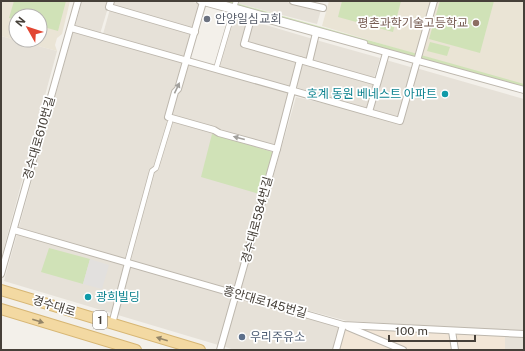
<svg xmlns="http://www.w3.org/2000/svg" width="525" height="351" font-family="'Public Sans','Noto Sans KR',sans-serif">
	<rect width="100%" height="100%" fill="#f3f0ea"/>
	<!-- residential -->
	<g fill="#e6e1d8">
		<polygon points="82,1 110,1 100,34 75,27"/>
		<polygon points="113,1 189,1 201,4 194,29 111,7"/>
		<polygon points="237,1 283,1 321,10 317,24 236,3"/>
		<polygon points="110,9 193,33 185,59 103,34"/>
		<polygon points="231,17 250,22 244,44 297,61 290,87 292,90 236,294 343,325 336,350 235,350 4,281 74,28 183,59 182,63 216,69"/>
		<polygon points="252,21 313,39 307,60 246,43"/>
		<polygon points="1,36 57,51 1,259"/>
		<polygon points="316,40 380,58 374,78 310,62"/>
		<polygon points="386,60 414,68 399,118 370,110"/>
		<polygon points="301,63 374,85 367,108 295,87"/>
		<polygon points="416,68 524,99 524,331 347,321 244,293 241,289 296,97 399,121"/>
		<polygon points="454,332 524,336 524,350 457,350"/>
	</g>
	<!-- commercial -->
	<polygon fill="#f2e6d7" points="343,325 505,335 505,350 336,350"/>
	<!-- education -->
	<g fill="#eae4d5" fill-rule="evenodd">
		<path d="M1,1H70L62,34L57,38L55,45L57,51L1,36ZM16,16H40V40H16Z"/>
		<polygon points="329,1 432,1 418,55 322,26"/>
		<polygon points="434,1 524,1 524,85 420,55"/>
	</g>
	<!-- green -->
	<g fill="#d0e2b7">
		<polygon points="14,1 66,1 58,31 40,26 40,16 16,16 16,20 9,18"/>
		<polygon points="206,1 230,1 236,3 524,84 524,90"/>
		<polygon points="342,1 401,1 393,32 338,17"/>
		<polygon points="440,1 494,1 480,53 429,39"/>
		<polygon points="430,42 450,47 447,56 427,51"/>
		<polygon points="212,134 276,153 263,195 201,177"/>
		<polygon points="49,248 90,259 83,284 41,272"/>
	</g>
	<!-- parking -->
	<polygon fill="#e2e0de" points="90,259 109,265 102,289 83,284"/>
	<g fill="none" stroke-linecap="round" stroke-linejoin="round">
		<!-- pedestrian casing -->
		<g stroke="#bdb7ad" stroke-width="6">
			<g id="pedestrian">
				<polyline points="214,1 365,43"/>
				<polyline points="216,69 236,1"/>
				<polyline points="128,259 152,171 156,168 170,122"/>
			</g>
		</g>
		<!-- minor casing -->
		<g stroke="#bdb7ad" stroke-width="8">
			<g id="minor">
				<polyline points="111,1 109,7 195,32"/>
				<polyline points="200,1 524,90"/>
				<polyline points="293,1 323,8"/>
				<polyline points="203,2 178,89 175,92 168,117 214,130 219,133 277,149"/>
				<polyline points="252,15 244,44 377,82"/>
				<polyline points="71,28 400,121 434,1"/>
				<polyline points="309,62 316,33"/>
				<polyline points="369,112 386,53"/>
				<polyline points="14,230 343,325 524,334"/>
				<polyline points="1,274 78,1"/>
				<polyline points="112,324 128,263"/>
				<polyline points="348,327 403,350"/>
				<polyline points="452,331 455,350"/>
				<polyline points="220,350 277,149 300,60"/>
				<polyline points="336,350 343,325"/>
			</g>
		</g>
		<!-- primary casing -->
		<g stroke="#d7b674" stroke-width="12">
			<g id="primary">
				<polyline points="1,290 200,350"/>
				<polyline points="1,309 136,350"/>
			</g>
		</g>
		<!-- pedestrian -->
		<use href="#pedestrian" stroke="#fff" stroke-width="4.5"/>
		<!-- minor -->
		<use href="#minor" stroke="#fff" stroke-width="6"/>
		<!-- primary -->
		<use href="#primary" stroke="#f3d9a2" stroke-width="10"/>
	</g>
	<!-- one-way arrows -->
	<defs><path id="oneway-solid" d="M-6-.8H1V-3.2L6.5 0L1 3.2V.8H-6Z"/></defs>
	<g fill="#a2a09c">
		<use href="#oneway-solid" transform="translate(177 88) rotate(-65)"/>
		<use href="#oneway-solid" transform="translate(239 138) rotate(-165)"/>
	</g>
	<g fill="#948568">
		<use href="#oneway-solid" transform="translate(38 321) rotate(17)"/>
		<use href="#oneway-solid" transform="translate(162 339) rotate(-163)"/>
	</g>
	<!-- markers -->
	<circle fill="#6b7280" stroke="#fff" stroke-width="1.5" cx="207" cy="19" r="4"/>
	<circle fill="#8d6e63" stroke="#fff" stroke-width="1.5" cx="476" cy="23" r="4"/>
	<g fill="#0f9aa8" stroke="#fff" stroke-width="1.5">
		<circle cx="445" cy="94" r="4"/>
		<circle cx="88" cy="297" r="4"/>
	</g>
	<circle fill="#5c6f8a" stroke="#fff" stroke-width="1.5" cx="242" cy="337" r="4"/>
	<g text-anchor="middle" stroke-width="3.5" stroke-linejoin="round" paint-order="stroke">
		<!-- shield labels -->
		<rect fill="#fff" stroke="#7e7974" stroke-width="1" x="93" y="311" width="14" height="18" rx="3"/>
		<g font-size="11" font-weight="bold" fill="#464039">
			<text x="100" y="324">1</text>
		</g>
		<!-- worship labels -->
		<g font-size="12" fill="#5b616d" stroke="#fff" text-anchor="start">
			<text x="215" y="23">안양일심교회</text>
		</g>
		<!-- education labels -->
		<g font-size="12" fill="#785e54" stroke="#fff" text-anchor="end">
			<text x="468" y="27">평촌과학기술고등학교</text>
		</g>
		<!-- culture labels -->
		<g font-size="12" fill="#0d838f" stroke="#fff" text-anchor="end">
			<text x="437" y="98">호계 동원 베네스트 아파트</text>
			<text x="96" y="301" text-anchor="start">광희빌딩</text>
		</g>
		<!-- street labels -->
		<g font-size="12" fill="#464039" stroke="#fff">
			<text transform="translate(39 138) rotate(-74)" y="4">경수대로610번길</text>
			<text transform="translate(257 220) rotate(-75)" y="4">경수대로584번길</text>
			<text transform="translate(265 302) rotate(16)" y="4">흥안대로145번길</text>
			<text transform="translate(54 306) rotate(17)" y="4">경수대로</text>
		</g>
		<!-- service labels -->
		<g font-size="12" fill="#4e5e75" stroke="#fff" text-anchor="start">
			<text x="250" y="341">우리주유소</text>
		</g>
	</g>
	<!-- border -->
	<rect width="525" height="351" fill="none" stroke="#464039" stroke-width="4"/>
	<!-- north arrow -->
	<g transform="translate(28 28) rotate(309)"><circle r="19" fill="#ffffff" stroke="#b5b3b0"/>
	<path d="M0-3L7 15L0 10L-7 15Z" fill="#e24632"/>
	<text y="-6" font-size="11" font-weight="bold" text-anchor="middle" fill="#464039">N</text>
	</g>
	<!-- scale -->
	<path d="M389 335v6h86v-6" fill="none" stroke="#464039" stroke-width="2"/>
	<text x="395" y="335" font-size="12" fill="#464039" stroke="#ffffff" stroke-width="3" paint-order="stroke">100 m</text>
</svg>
